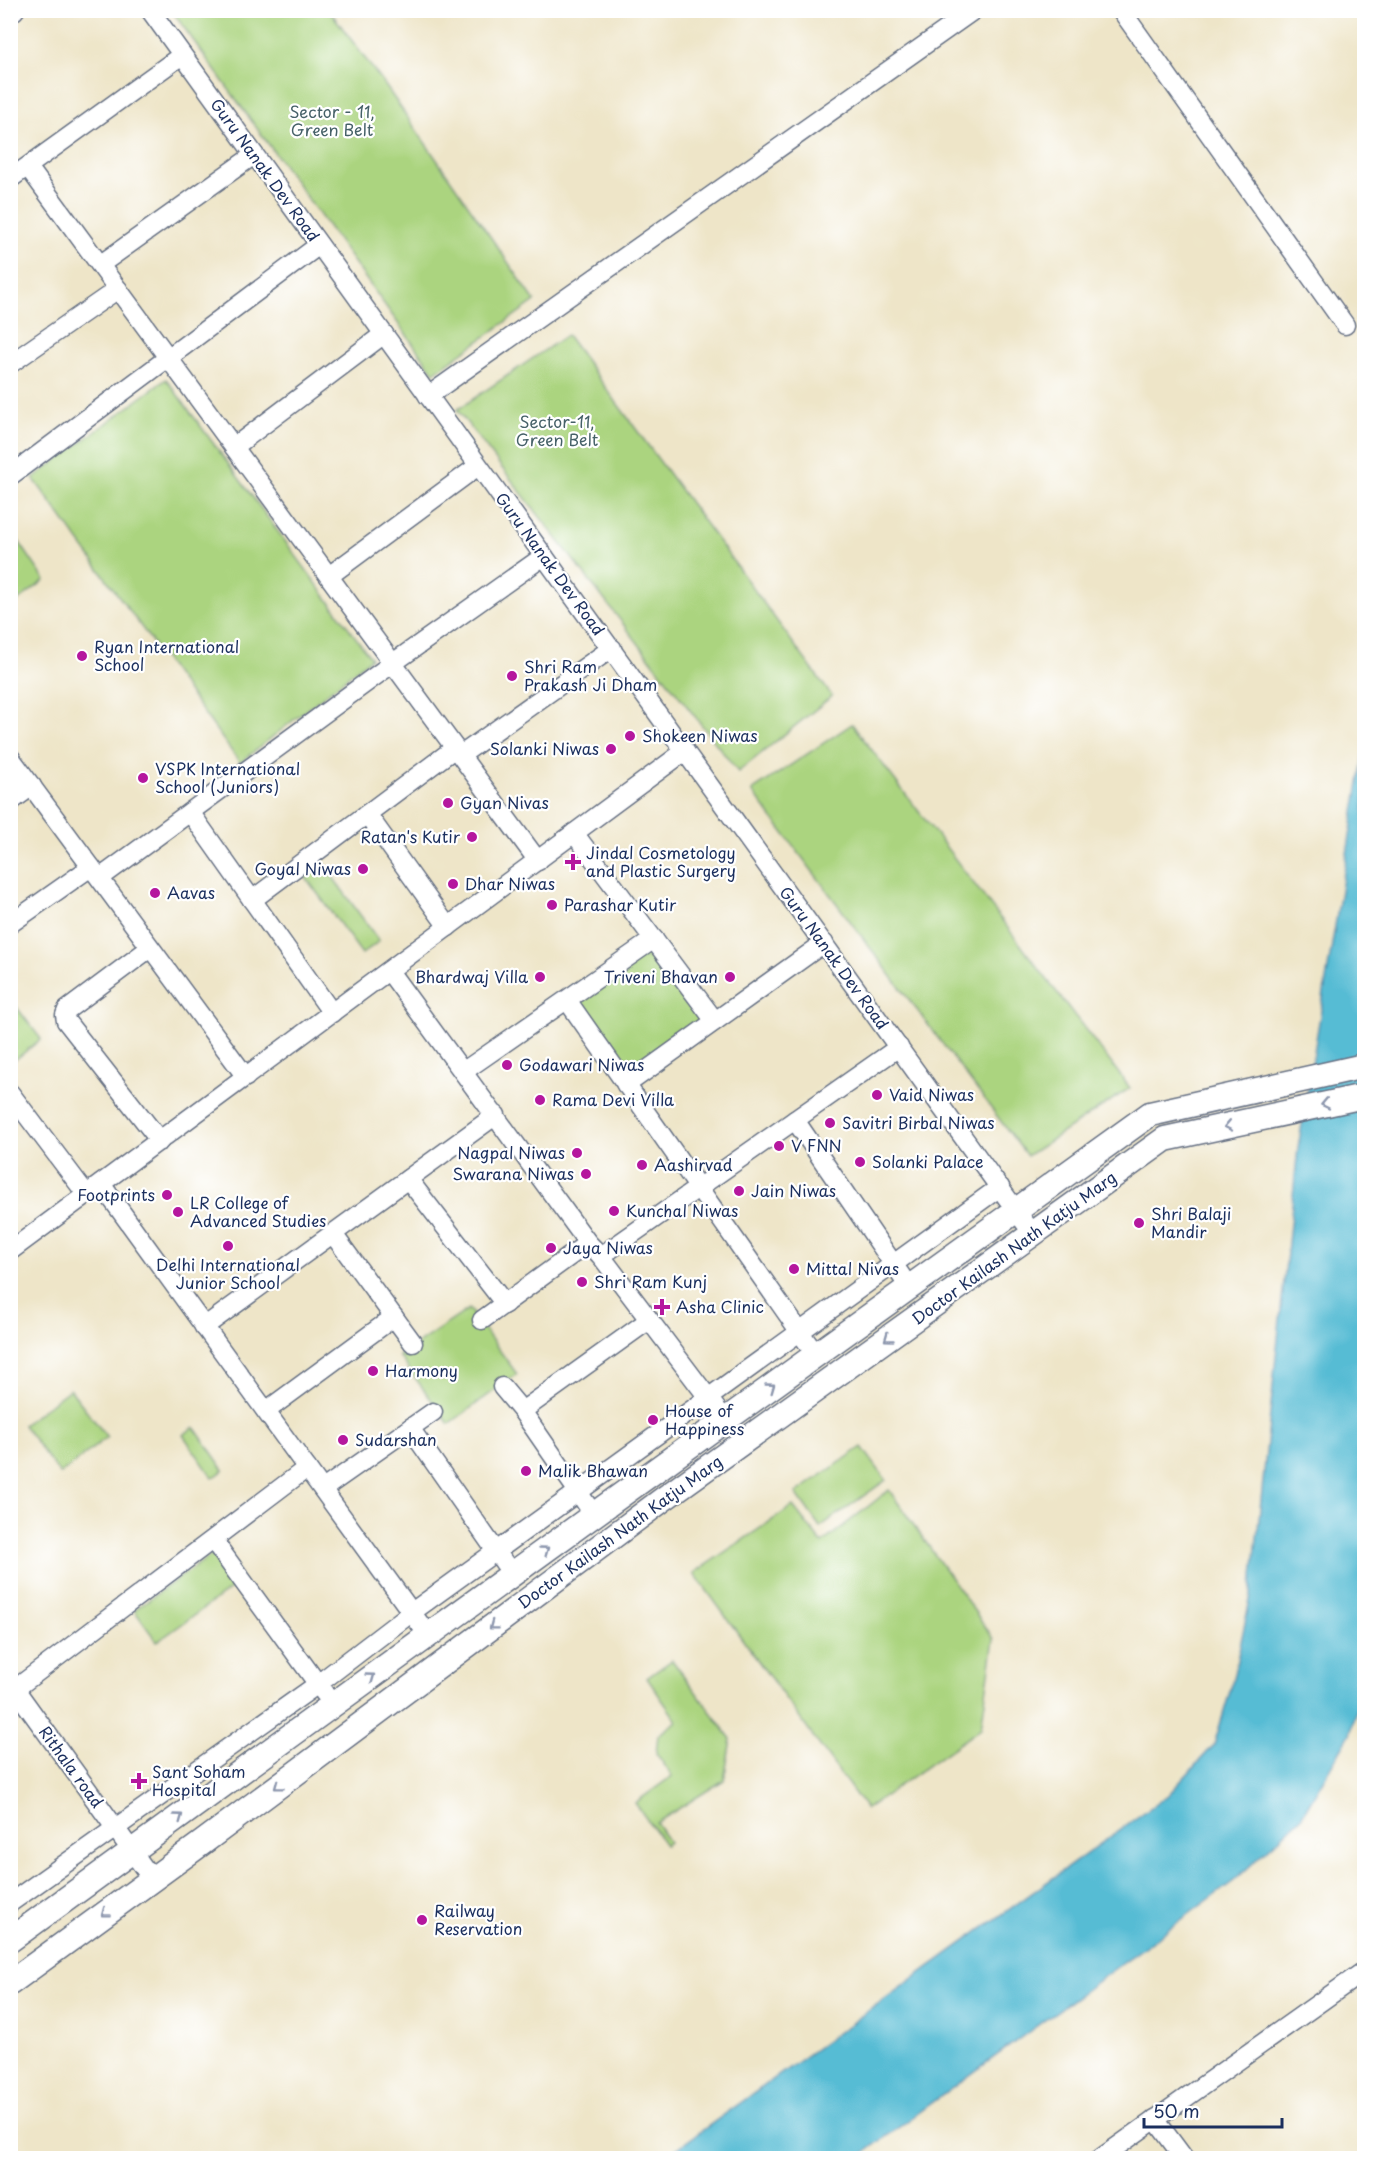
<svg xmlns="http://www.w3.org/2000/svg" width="1375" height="2169" font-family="'Playpen Sans',sans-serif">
	<rect width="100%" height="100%" fill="#fff"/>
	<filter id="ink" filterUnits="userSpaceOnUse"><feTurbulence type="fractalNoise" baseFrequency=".0167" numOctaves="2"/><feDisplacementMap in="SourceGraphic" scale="12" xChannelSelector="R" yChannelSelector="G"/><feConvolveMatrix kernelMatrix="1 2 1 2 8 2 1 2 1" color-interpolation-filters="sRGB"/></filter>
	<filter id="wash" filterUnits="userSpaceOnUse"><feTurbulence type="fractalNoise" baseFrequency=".008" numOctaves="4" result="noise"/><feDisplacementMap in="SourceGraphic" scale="24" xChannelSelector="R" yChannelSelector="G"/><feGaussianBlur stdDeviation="1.35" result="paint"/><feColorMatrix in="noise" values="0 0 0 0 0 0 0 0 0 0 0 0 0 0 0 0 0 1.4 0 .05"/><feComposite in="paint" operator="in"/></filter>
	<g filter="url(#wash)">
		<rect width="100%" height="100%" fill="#eee5c8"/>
		<!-- green -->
		<g fill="#abd47f" stroke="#63826e" stroke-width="1.5">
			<polygon points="172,11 330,11 387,88 535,301 434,373"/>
			<polygon points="567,335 832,696 738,772 457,410"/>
			<polygon points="166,379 371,658 240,763 33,478"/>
			<polygon points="11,530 45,580 11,606 10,606"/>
			<polygon points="852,724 1130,1088 1027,1156 752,791"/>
			<polygon points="322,862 379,941 362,954 304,875"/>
			<polygon points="650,946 704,1019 629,1075 575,1002"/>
			<polygon points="11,1000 41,1039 11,1063 10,1063"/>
			<polygon points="469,1309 517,1374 449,1424 399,1356"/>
			<polygon points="70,1389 107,1437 60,1474 23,1425"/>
			<polygon points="194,1427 224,1470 213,1478 183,1435"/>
			<polygon points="862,1447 886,1480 820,1527 796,1493"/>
			<polygon points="889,1490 994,1639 981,1728 866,1809 694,1573 793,1506 822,1543"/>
			<polygon points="214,1553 236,1585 157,1642 134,1610"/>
			<polygon points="672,1660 731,1739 724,1780 656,1823 669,1842 665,1845 635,1803 672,1776 656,1753 658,1735 677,1721 647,1678"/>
		</g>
		<!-- water -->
		<polygon fill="#56bcd4" stroke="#387699" stroke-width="1.5" points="1364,752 1364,1684 1350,1734 1300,1819 1234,1881 857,2158 664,2158 1168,1795 1214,1745 1231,1688 1251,1595 1298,1148"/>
	</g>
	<g filter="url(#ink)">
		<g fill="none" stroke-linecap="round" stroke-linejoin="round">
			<!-- minor casing -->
			<g stroke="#656f83" stroke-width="21">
				<g id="minor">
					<polyline points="150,10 1033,1234"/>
					<polyline points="1121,10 1345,325"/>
					<polyline points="10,14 15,10"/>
					<polyline points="28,167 538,861"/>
					<polyline points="10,179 182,55"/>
					<polyline points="101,264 254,155"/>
					<polyline points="10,364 118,289"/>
					<polyline points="428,396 974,10"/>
					<polyline points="234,447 384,334"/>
					<polyline points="10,476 319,245"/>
					<polyline points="329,576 478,466"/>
					<polyline points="461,755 612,648"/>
					<polyline points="10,757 246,1077"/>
					<polyline points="10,802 32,786"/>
					<polyline points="190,812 332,1013"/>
					<polyline points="367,814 448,927"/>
					<polyline points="574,833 715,1021"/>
					<polyline points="100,878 393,663 544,556"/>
					<polyline points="252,900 455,748"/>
					<polyline points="10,924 91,867"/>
					<polyline points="150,948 67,1010 65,1015 66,1021 160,1141"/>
					<polyline points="389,971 588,1243 601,1256 725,1420"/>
					<polyline points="567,1000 816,1355"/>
					<polyline points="464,1071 654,939"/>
					<polyline points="626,1085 824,943"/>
					<polyline points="10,1093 87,1195"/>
					<polyline points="795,1120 909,1287"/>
					<polyline points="408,1179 505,1304"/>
					<polyline points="101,1184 428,1635"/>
					<polyline points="333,1234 413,1343"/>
					<polyline points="10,1251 685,751"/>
					<polyline points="601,1256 899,1047"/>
					<polyline points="482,1320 588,1243"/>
					<polyline points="204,1327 496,1115"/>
					<polyline points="502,1387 522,1411 594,1515"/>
					<polyline points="266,1411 394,1317"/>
					<polyline points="522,1411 649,1320"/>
					<polyline points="410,1428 512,1574"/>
					<polyline points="323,1489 433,1412"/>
					<polyline points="213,1540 325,1694"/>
					<polyline points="10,1682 152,1879"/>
					<polyline points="15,1689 307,1468"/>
					<polyline points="10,1903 318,1684 412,1612 1000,1187"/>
					<polyline points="1155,2119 1184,2158"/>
					<polyline points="1101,2158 1364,1971"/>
				</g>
			</g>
			<!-- major casing -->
			<g stroke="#656f83" stroke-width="27">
				<g id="major">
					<polyline points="10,1940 606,1506 1150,1114 1364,1066"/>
					<polyline points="10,1983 202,1843 662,1500 1165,1139 1364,1096"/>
				</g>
			</g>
			<!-- minor -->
			<use href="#minor" stroke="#fff" stroke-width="18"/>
			<!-- major -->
			<use href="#major" stroke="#fff" stroke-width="24"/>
		</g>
		<!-- one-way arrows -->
		<defs><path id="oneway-chevron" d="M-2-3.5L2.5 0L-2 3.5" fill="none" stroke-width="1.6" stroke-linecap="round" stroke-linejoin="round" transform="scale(1.5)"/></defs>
		<g stroke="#8d97ae">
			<use href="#oneway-chevron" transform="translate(1325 1104) rotate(168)"/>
			<use href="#oneway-chevron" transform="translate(1228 1126) rotate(168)"/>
			<use href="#oneway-chevron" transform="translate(888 1338) rotate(144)"/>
			<use href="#oneway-chevron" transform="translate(771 1387) rotate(-36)"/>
			<use href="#oneway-chevron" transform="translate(545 1550) rotate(-36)"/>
			<use href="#oneway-chevron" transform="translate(493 1626) rotate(143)"/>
			<use href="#oneway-chevron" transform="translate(371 1677) rotate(-36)"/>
			<use href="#oneway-chevron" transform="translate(278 1786) rotate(143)"/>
			<use href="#oneway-chevron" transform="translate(179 1817) rotate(-36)"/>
			<use href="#oneway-chevron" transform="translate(105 1913) rotate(143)"/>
		</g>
	</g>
	<!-- markers -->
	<g fill="#b5179e" stroke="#fff" stroke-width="2">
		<circle cx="82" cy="656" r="6"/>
		<circle cx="512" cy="676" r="6"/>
		<circle cx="630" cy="736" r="6"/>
		<circle cx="611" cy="749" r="6"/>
		<circle cx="143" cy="778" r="6"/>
		<circle cx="448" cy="803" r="6"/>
		<circle cx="472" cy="837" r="6"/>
		<path d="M570 853h6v6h6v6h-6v6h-6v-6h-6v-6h6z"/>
		<circle cx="363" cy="869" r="6"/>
		<circle cx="453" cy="884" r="6"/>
		<circle cx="155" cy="893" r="6"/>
		<circle cx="552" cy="905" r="6"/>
		<circle cx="540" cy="977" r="6"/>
		<circle cx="730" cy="977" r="6"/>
		<circle cx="507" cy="1065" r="6"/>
		<circle cx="877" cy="1095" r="6"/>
		<circle cx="540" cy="1100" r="6"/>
		<circle cx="830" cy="1123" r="6"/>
		<circle cx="779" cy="1146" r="6"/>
		<circle cx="577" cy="1153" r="6"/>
		<circle cx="860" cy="1162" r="6"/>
		<circle cx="642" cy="1165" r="6"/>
		<circle cx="586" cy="1174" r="6"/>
		<circle cx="739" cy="1191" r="6"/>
		<circle cx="167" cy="1195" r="6"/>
		<circle cx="614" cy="1211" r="6"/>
		<circle cx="178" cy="1212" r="6"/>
		<circle cx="1139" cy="1223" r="6"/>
		<circle cx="228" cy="1246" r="6"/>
		<circle cx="551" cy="1248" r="6"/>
		<circle cx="794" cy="1269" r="6"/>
		<circle cx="582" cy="1282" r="6"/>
		<path d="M659 1298h6v6h6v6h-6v6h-6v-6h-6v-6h6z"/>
		<circle cx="373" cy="1371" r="6"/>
		<circle cx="653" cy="1420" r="6"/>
		<circle cx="343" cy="1440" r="6"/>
		<circle cx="526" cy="1471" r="6"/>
		<path d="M136 1772h6v6h6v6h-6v6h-6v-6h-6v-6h6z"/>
		<circle cx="422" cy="1920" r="6"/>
	</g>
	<g text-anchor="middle" stroke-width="4.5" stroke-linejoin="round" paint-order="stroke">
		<!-- park labels -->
		<g font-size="16" fill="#466168" stroke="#fff">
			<text x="332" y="118">Sector - 11,<tspan x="332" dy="18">Green Belt</tspan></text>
			<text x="557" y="428">Sector-11,<tspan x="557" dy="18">Green Belt</tspan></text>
		</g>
		<!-- street labels -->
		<g font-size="16" fill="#1b2f5e" stroke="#fff">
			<text transform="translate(265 170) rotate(54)" y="6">Guru Nanak Dev Road</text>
			<text transform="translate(550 564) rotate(54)" y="6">Guru Nanak Dev Road</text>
			<text transform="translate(834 958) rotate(54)" y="6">Guru Nanak Dev Road</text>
			<text transform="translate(1014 1248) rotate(-36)" y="6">Doctor Kailash Nath Katju Marg</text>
			<text transform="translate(620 1532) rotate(-36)" y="6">Doctor Kailash Nath Katju Marg</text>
			<text transform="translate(71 1767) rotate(54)" y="6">Rithala road</text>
		</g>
		<!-- poi labels -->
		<g font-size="16" fill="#1b2f5e" stroke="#fff" text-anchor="start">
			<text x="94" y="653">Ryan International<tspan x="94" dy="18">School</tspan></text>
			<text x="524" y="673">Shri Ram<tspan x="524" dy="18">Prakash Ji Dham</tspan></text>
			<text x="642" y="742">Shokeen Niwas</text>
			<text x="599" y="755" text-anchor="end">Solanki Niwas</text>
			<text x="155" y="775">VSPK International<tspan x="155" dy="18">School (Juniors)</tspan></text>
			<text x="460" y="809">Gyan Nivas</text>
			<text x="460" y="843" text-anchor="end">Ratan's Kutir</text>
			<text x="586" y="859">Jindal Cosmetology<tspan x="586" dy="18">and Plastic Surgery</tspan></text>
			<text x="351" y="875" text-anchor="end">Goyal Niwas</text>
			<text x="465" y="890">Dhar Niwas</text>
			<text x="167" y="899">Aavas</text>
			<text x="564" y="911">Parashar Kutir</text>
			<text x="528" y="983" text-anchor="end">Bhardwaj Villa</text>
			<text x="718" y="983" text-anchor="end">Triveni Bhavan</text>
			<text x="519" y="1071">Godawari Niwas</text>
			<text x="889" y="1101">Vaid Niwas</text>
			<text x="552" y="1106">Rama Devi Villa</text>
			<text x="842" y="1129">Savitri Birbal Niwas</text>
			<text x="791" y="1152">V FNN</text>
			<text x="565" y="1159" text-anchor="end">Nagpal Niwas</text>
			<text x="872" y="1168">Solanki Palace</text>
			<text x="654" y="1171">Aashirvad</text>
			<text x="574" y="1180" text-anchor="end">Swarana Niwas</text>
			<text x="751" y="1197">Jain Niwas</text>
			<text x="155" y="1201" text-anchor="end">Footprints</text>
			<text x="190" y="1209">LR College of<tspan x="190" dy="18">Advanced Studies</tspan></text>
			<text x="626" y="1217">Kunchal Niwas</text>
			<text x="1151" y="1220">Shri Balaji<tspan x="1151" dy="18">Mandir</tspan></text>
			<text x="563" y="1254">Jaya Niwas</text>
			<text x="228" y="1271" text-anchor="middle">Delhi International<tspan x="228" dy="18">Junior School</tspan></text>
			<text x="806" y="1275">Mittal Nivas</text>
			<text x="594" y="1288">Shri Ram Kunj</text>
			<text x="676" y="1313">Asha Clinic</text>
			<text x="385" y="1377">Harmony</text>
			<text x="665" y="1417">House of<tspan x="665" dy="18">Happiness</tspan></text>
			<text x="355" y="1446">Sudarshan</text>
			<text x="538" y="1477">Malik Bhawan</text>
			<text x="152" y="1778">Sant Soham<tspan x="152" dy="18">Hospital</tspan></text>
			<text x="434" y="1917">Railway<tspan x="434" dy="18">Reservation</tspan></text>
		</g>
	</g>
	<!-- margin -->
	<rect width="1375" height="2169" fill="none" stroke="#fff" stroke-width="36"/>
	<!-- scale -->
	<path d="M1144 2118v9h138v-9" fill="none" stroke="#1b2f5e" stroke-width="3"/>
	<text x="1153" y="2118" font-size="18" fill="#1b2f5e" stroke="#ffffff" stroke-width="4.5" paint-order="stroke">50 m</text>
</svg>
